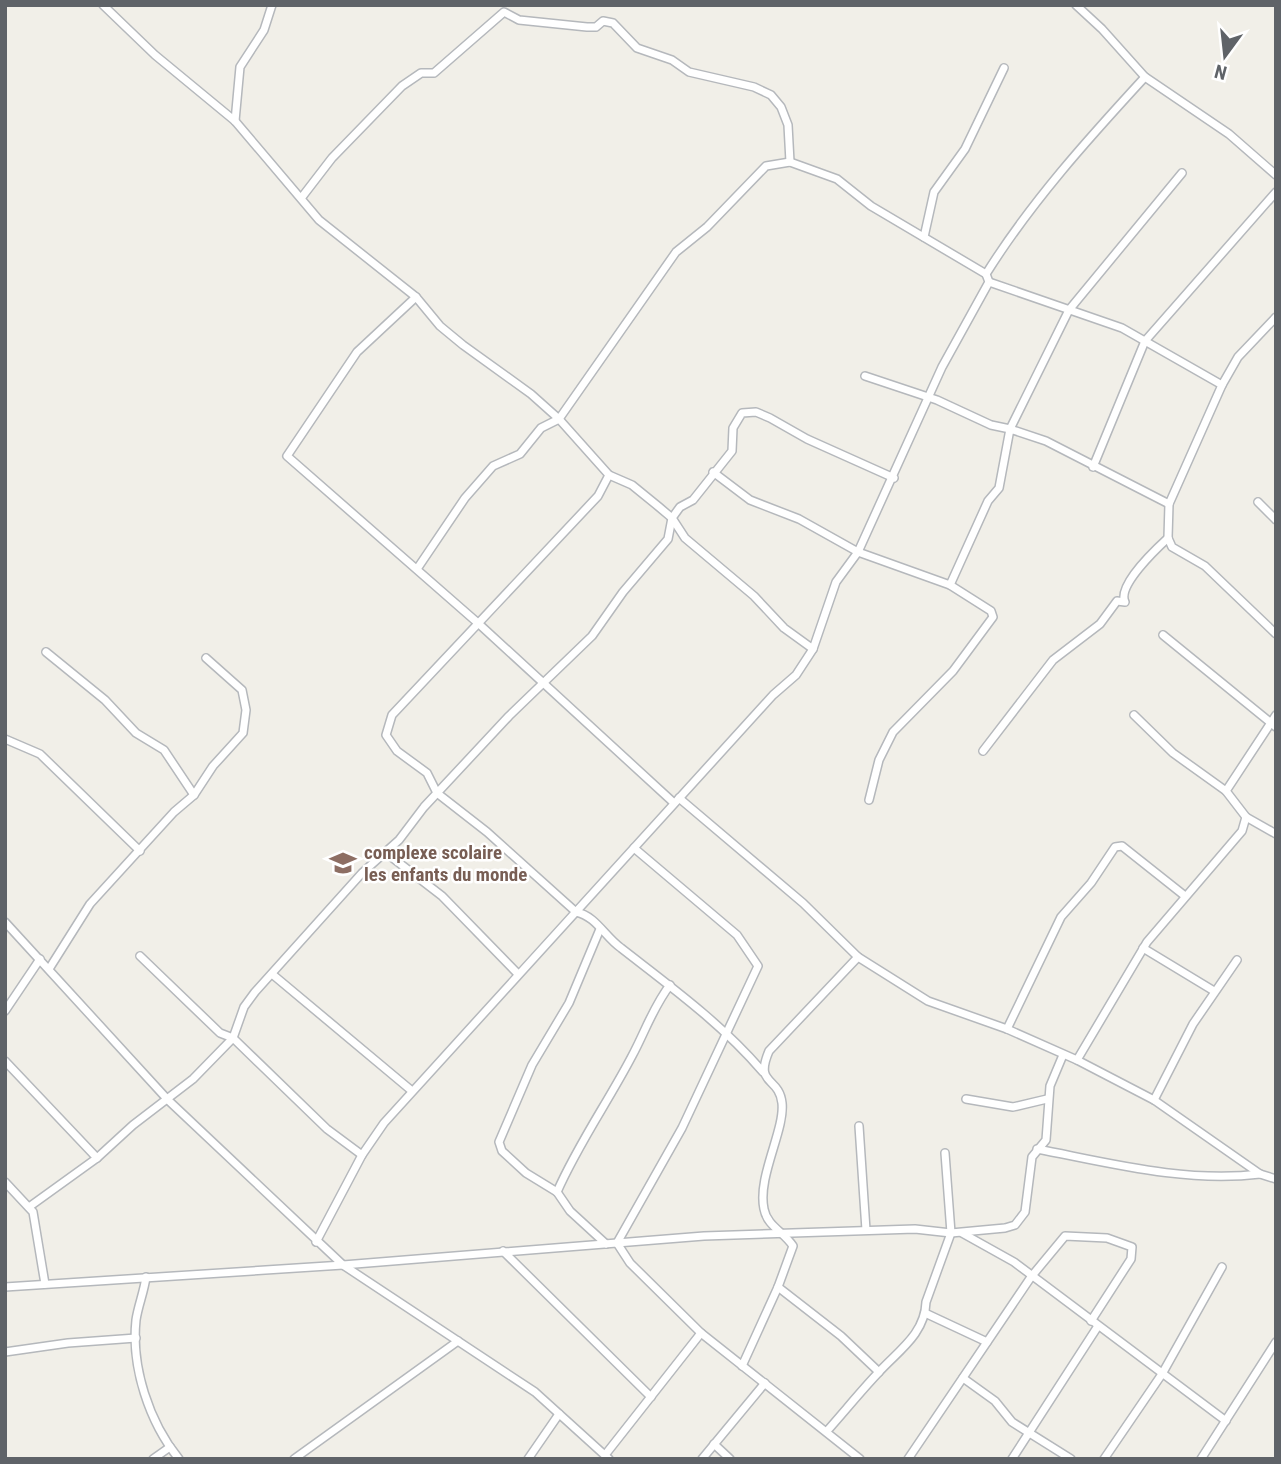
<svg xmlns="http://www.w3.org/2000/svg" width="1281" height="1464" font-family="'Roboto Condensed',sans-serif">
	<rect width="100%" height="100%" fill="#f1efe8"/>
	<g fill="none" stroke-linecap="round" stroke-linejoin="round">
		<!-- minor casing -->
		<g stroke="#b5b8bc" stroke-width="10">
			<g id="minor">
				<polyline points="103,5 155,55 235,121 319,220 416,297 440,326 463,345 531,394 559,419 676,252 707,227 766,166 790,162 837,179 871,206 986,274"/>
				<polyline points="1076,5 1102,29 1145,77 1229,134 1276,175"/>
				<polyline points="235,121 240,67 264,30 272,5"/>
				<polyline points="302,197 332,158 402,86 421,73 434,73 504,12 519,20 587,27 596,27 603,21 613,23 637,48 672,60 689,72 754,87 771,95 781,107 788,125 790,162"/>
				<polyline points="924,237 934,192 965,149 1004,68"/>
				<polyline points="989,282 1122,328 1222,385 1169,504 1168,538 1172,547 1205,566 1276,634"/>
				<polyline points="416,297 357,352 287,456 479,624 674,803"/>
				<polyline points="865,376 937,400 991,425 1010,429 1069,310 1182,173"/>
				<polyline points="1222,385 1238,357 1276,317"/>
				<polyline points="1093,467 1145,341 1276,192"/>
				<polyline points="713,472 750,500 799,519 858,552 950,585 991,611 993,617 953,671 893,732 879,760 869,800"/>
				<path d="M609,475L598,496L392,715L386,735L397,751L427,773L437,793L487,832L576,912C596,916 605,937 621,948C671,987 721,1023 763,1072"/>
				<polyline points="1258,502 1276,520"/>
				<polyline points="417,569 465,498 493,466 520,454 541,428 559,419 609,475 632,485 659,507 672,518 685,538 754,596 784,628 813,649"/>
				<polyline points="950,585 988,501 999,488 1010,429 1046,441 1169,504"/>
				<polyline points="1163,635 1276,727"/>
				<polyline points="46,652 105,700 136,733 164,750 194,795"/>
				<polyline points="1134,715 1173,753 1226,791"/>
				<polyline points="5,739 40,754 140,851"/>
				<path d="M983,751L1053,660L1100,624L1117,601L1125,602C1117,586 1156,549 1168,538"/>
				<polyline points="679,798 803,903 858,957 928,1001 1007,1029 1077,1060 1154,1100 1260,1174 1276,1179"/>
				<polyline points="1246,817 1276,834"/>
				<polyline points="634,848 737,935 758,966 682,1128 617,1243 630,1263 701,1333 860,1459"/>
				<polyline points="385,852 442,896 518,974"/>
				<polyline points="5,922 168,1100 343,1265 535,1392 609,1459"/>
				<polyline points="600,929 569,1003 532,1065 499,1142 502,1151 526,1173 557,1192 570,1211 606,1244"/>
				<polyline points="1143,948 1214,991"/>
				<polyline points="140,956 220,1033 233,1038 327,1129 362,1155"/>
				<path d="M858,957L769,1051C754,1086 779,1076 782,1103C785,1130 757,1177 764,1209C767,1226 784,1232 793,1246L778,1287L841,1336L879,1372"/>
				<polyline points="49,969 90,904 174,812 194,795 213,766 243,733 246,710 242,690 206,658"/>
				<polyline points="272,974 412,1091"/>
				<polyline points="5,1011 40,959"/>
				<polyline points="1007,1029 1061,917 1091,883 1115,847 1122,846 1185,896"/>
				<polyline points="1077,1060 1147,942 1242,831 1246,817 1226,791 1276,715"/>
				<polyline points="5,1061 97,1158"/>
				<polyline points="966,1099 1013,1107 1047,1099"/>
				<polyline points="1154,1100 1193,1024 1237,960"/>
				<polyline points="859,1126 866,1230"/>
				<path d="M1037,1149C1110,1163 1185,1183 1260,1174"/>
				<polyline points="5,1182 33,1212 45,1284"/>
				<path d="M557,1192C578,1144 608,1102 632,1056C645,1032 653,1007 670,985"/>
				<polyline points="29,1207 97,1158 133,1125 193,1079 233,1038 244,1007 255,992 362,873 399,840 424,807 509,716 592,636 623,592 668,539 672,518 680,507 693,500 732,451 733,428 742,413 756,412 770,418 807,439 894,478"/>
				<polyline points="962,1233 1014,1262 1226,1421"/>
				<path d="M316,1242L362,1155L384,1123L773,695L796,675L813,649L836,582L858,552L942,367L989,282L986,274C1031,202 1088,139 1145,77"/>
				<polyline points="503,1251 651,1397"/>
				<path d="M146,1277C144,1292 138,1306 136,1320C131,1367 149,1422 179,1459"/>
				<polyline points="5,1287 343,1265 704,1236 915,1229 951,1233 1005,1228 1015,1225 1025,1212 1032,1157 1046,1140 1050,1086 1063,1055"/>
				<polyline points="925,1313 987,1342"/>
				<polyline points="5,1352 68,1343 136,1338"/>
				<polyline points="742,1366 778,1287"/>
				<polyline points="963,1378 995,1401 1012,1422 1071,1459"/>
				<path d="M827,1431C844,1412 860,1392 878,1373C898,1351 925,1334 926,1302L951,1233L945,1153"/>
				<polyline points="714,1444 730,1459"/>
				<polyline points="605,1455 701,1333"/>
				<polyline points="153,1459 170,1447"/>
				<polyline points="294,1459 458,1341"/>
				<polyline points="528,1459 559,1414"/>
				<polyline points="702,1459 765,1383"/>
				<polyline points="908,1459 1031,1277 1065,1236 1107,1238 1132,1247 1131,1259 1091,1321"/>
				<polyline points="1012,1459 1098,1326"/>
				<polyline points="1104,1459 1162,1374 1222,1267"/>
				<polyline points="1201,1459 1276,1342"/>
			</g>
		</g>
		<!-- minor -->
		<use href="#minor" stroke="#fff" stroke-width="7"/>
	</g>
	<!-- icons -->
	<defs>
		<g id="school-bare" transform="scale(2.1)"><path d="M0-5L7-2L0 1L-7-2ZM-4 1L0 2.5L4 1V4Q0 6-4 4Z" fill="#8d6e63" stroke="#fff" stroke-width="2.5" paint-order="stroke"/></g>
	</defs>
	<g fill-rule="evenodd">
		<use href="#school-bare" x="343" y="863"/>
	</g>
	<g text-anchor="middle" stroke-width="5" stroke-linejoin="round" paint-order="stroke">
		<!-- education labels -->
		<g font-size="19" font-weight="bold" fill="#785e54" stroke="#fff" text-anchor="start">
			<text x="364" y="859">complexe scolaire<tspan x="364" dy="22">les enfants du monde</tspan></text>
		</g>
	</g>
	<!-- border -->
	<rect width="1281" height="1464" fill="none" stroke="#5f6368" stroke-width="14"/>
	<!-- north arrow -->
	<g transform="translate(1225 56) rotate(195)" stroke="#ffffff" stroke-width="5" paint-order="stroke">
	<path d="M0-5L12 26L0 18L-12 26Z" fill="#5f6368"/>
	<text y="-10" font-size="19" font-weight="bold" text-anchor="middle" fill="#5f6368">N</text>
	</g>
</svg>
